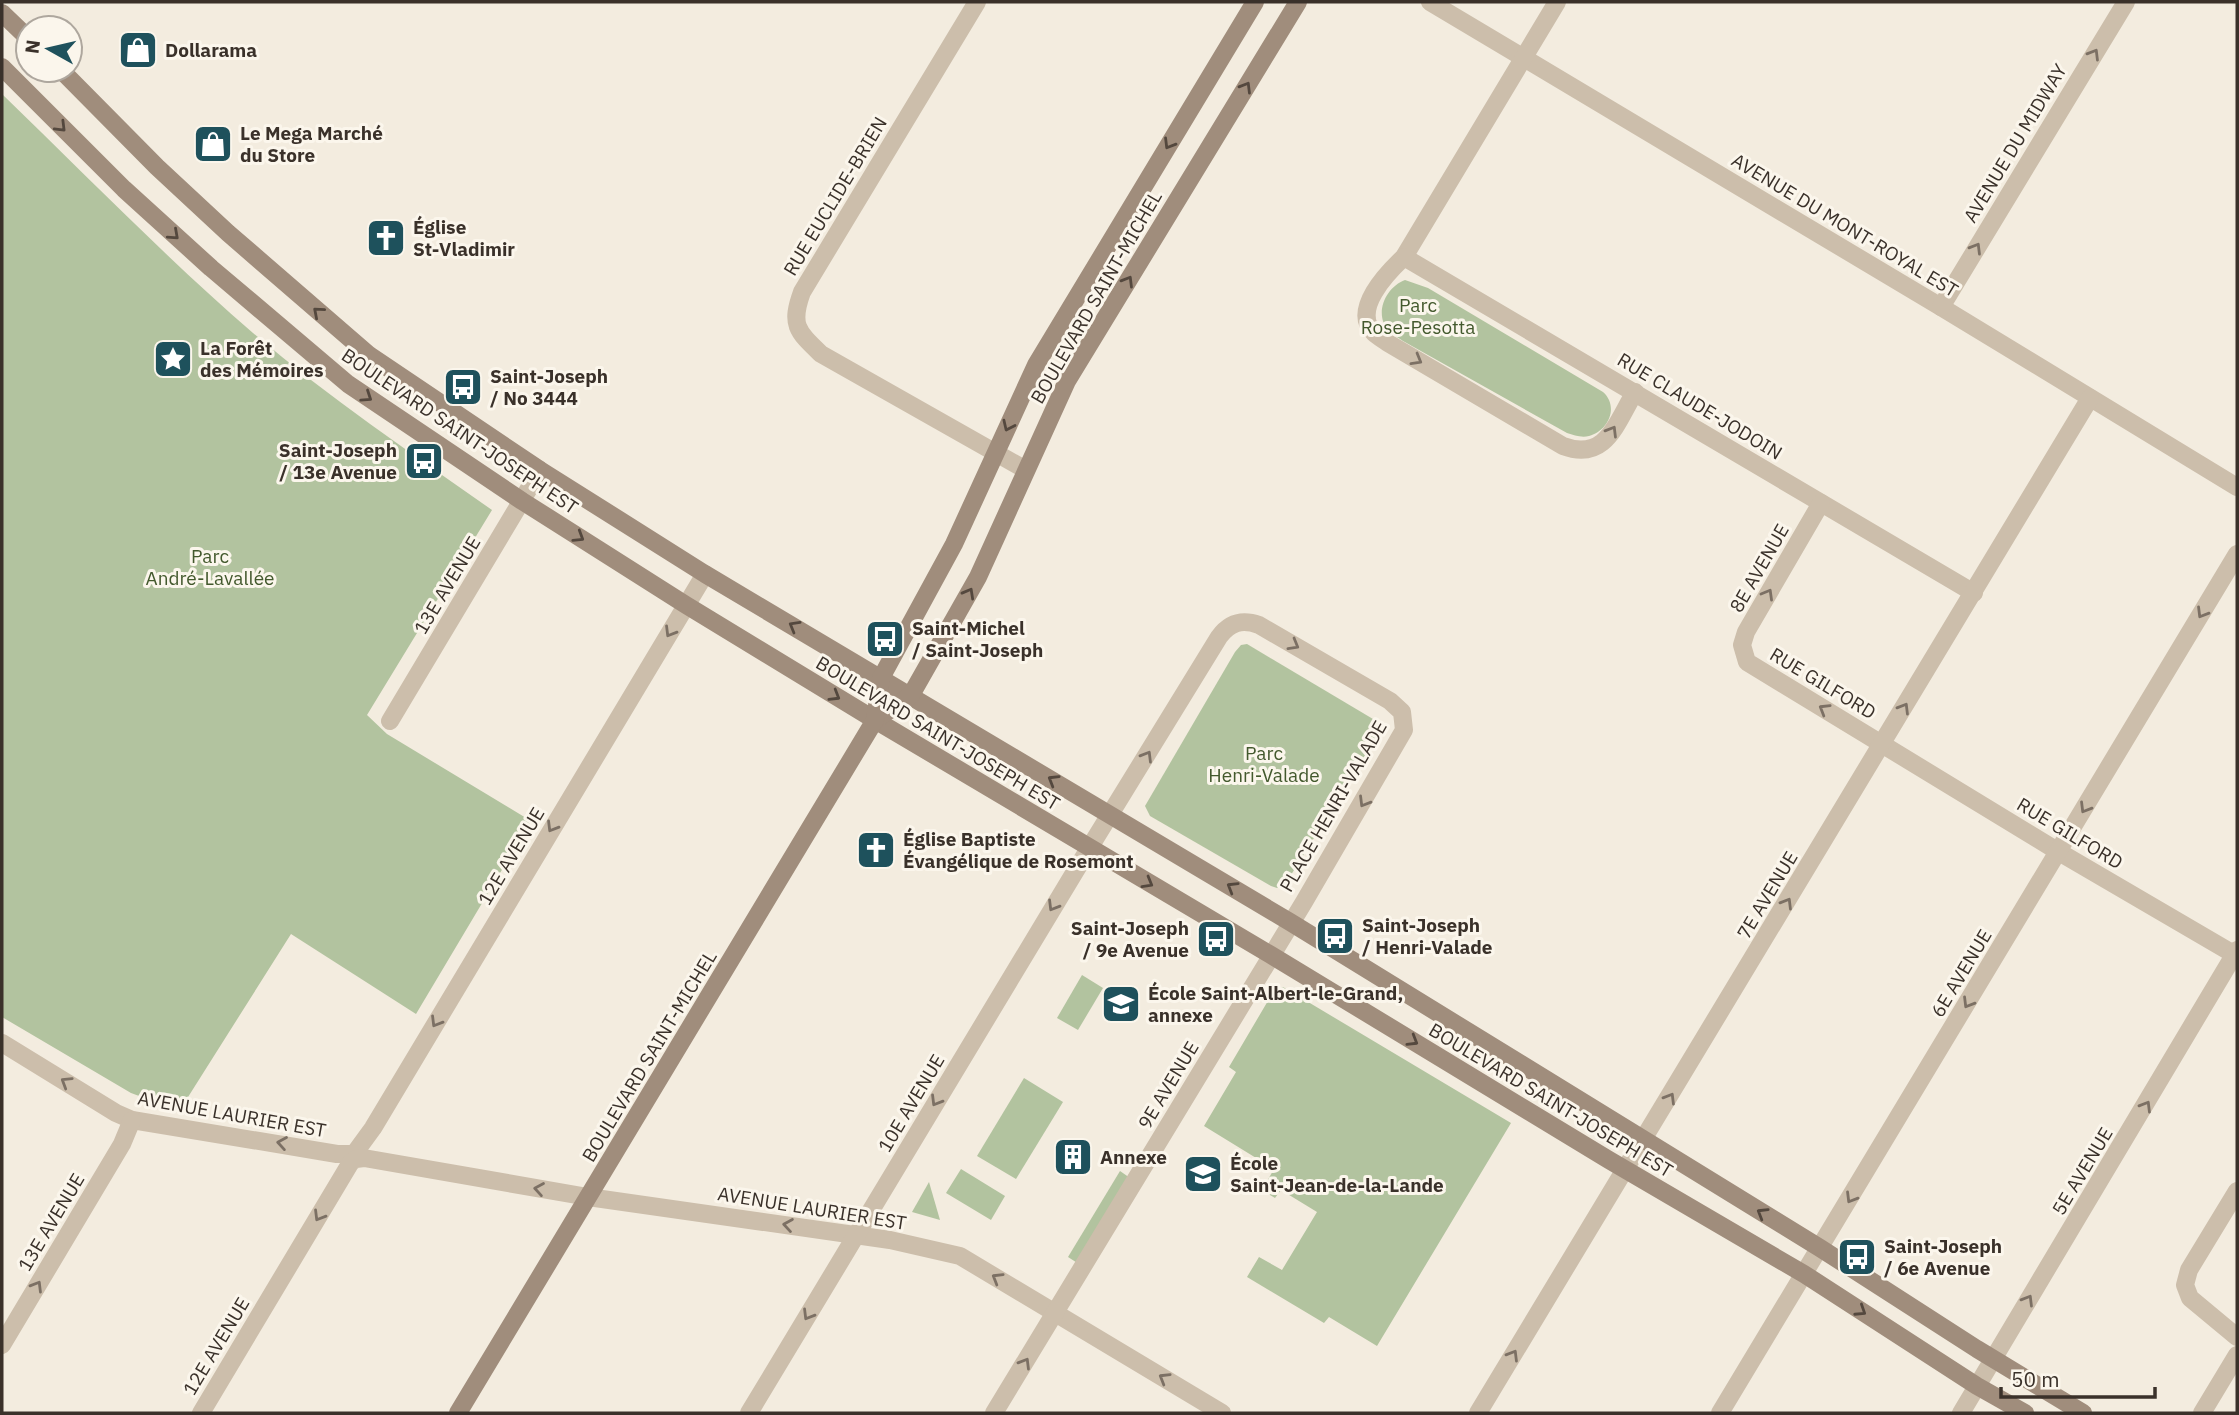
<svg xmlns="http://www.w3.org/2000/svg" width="2239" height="1415" font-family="'IBM Plex Sans',sans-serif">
	<rect width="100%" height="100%" fill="#f3ecdf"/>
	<!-- green -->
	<g fill="#b2c39f">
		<path d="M2,91L3,95C85,174 166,258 253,333C328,397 411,453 492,510L367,715L387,734L531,821L416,1014L291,934L183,1105L150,1100L131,1093L2,1017Z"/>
		<path d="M1405,280L1428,288L1603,392C1619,406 1609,431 1589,436C1581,438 1574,435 1567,433L1403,341C1399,338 1393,335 1389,331C1373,314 1386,287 1405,280Z"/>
		<polygon points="1247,644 1373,719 1379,727 1374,741 1286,883 1277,888 1271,886 1150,816 1145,806 1235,652 1241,645"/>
		<polygon points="1082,975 1103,988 1078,1030 1057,1018"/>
		<polygon points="1283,987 1511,1123 1377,1346 1329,1317 1324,1323 1247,1277 1259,1257 1282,1270 1317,1212 1281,1190 1275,1198 1262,1190 1274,1169 1204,1126 1236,1072 1229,1067 1272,994 1277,989"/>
		<polygon points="1024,1078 1063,1102 1016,1179 977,1156"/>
		<polygon points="961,1169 1005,1196 991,1220 946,1193"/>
		<polygon points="1120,1171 1133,1180 1082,1266 1068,1257"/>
		<polygon points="929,1182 940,1220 912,1212"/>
	</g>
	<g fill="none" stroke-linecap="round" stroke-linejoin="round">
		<!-- street -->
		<g stroke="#ccbeab" stroke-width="18">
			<path d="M977,2L802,292C790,325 797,331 821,354L1026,470"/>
			<polyline points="1430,2 1941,307 2237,487"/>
			<path d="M1557,2L1404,257C1387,273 1351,310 1374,333C1378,337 1384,340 1388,343L1563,446C1606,462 1616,423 1635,392"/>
			<polyline points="1404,257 1974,593"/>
			<polyline points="1941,307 2126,2"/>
			<polyline points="1821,503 1746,632 1742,645 1747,662 2059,852 2237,956"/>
			<polyline points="390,721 540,470"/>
			<polyline points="2,1043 116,1113 132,1120 337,1154 354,1154 373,1128 705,574"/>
			<polyline points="2237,1191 2189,1270 2185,1285 2190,1298 2237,1337"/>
			<polyline points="2,1345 122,1144 132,1120"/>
			<polyline points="201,1413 351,1162 356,1159 364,1158 588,1197 890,1240 960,1256 1222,1413"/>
			<path d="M749,1413L1082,860L1219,637C1230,622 1242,619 1259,625L1390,701L1402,712L1404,730L1304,902L994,1413"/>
			<polyline points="1478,1413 2090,398"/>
			<polyline points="1720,1413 2237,554"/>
			<polyline points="1961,1413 2237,950"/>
			<polyline points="2202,1413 2237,1355"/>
		</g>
		<!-- secondary -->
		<g stroke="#a08d7c" stroke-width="18">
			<polyline points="2,13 28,38"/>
			<polyline points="2,67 124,189 211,268 348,384 522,501 686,605 875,720 1271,955 1609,1160 1804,1274 1977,1386 2025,1413"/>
			<polyline points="61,70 157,167 228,233 369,355 540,470 705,574 1290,922 1820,1248 1977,1349 2083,1413"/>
			<polyline points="875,720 911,695 978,577 1067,381 1298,2"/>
			<polyline points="458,1413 875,720 881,678 954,544 1036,365 1255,2"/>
		</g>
	</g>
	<!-- one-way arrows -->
	<defs><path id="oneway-chevron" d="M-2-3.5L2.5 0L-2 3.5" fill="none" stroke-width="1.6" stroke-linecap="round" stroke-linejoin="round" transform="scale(1.75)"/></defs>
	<g stroke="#7c7064">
		<use href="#oneway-chevron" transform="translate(2094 54) rotate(-59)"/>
		<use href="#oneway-chevron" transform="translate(1976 248) rotate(-59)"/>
		<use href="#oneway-chevron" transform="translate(1417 360) rotate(30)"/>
		<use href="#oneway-chevron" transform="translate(1612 431) rotate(-59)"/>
		<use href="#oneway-chevron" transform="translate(1768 594) rotate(-60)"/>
		<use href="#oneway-chevron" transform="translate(2202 613) rotate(121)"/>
		<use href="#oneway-chevron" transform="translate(670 632) rotate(121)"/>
		<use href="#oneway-chevron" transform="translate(1294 645) rotate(30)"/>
		<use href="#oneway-chevron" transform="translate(1904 708) rotate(-59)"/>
		<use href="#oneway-chevron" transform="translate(1824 709) rotate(-149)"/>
		<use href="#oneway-chevron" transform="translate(1147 756) rotate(-59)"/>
		<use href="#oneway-chevron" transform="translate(1364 802) rotate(121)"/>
		<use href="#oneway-chevron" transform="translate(2085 808) rotate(121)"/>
		<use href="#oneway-chevron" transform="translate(552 827) rotate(121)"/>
		<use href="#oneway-chevron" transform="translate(1787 903) rotate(-59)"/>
		<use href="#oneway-chevron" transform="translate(1053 906) rotate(121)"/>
		<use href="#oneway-chevron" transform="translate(1968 1003) rotate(121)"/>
		<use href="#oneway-chevron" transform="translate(436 1022) rotate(121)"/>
		<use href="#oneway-chevron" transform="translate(66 1082) rotate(-148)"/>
		<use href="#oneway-chevron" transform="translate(1670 1098) rotate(-59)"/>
		<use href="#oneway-chevron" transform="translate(936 1101) rotate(121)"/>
		<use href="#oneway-chevron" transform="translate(2146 1106) rotate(-59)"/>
		<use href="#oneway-chevron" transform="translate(282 1143) rotate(-170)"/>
		<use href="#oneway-chevron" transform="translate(539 1189) rotate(-170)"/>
		<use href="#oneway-chevron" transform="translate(1851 1198) rotate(121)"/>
		<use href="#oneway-chevron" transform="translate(319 1216) rotate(121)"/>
		<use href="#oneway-chevron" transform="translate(788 1225) rotate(-171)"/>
		<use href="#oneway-chevron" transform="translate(997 1278) rotate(-149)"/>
		<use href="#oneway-chevron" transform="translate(37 1286) rotate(-59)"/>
		<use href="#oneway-chevron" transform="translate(2028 1300) rotate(-59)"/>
		<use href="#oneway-chevron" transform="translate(808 1315) rotate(121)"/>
		<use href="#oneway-chevron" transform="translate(1513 1355) rotate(-59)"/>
		<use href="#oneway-chevron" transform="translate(1025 1363) rotate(-59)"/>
		<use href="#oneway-chevron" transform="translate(1164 1378) rotate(-149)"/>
	</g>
	<g stroke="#54483e">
		<use href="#oneway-chevron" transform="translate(1246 87) rotate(-59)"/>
		<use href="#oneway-chevron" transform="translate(61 127) rotate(45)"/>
		<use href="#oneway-chevron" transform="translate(1169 144) rotate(121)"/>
		<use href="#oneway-chevron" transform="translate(174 235) rotate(42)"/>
		<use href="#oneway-chevron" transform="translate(1128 281) rotate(-59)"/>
		<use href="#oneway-chevron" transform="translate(318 312) rotate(-139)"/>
		<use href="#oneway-chevron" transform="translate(367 397) rotate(34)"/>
		<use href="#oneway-chevron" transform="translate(1008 426) rotate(115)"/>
		<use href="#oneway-chevron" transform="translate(579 537) rotate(32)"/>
		<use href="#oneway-chevron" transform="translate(969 593) rotate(-61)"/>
		<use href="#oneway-chevron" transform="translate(794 626) rotate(-150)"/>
		<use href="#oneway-chevron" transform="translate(835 696) rotate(31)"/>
		<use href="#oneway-chevron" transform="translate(1053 780) rotate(-149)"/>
		<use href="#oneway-chevron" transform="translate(1148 883) rotate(30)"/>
		<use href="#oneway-chevron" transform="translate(1232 887) rotate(-149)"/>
		<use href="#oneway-chevron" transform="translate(1413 1041) rotate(31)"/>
		<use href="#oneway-chevron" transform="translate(1762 1213) rotate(-149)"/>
		<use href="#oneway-chevron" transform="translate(1861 1311) rotate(33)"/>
	</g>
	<!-- icons -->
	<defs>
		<g id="shop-square" transform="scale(2.0125)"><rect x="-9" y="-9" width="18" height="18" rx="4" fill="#1e515c" stroke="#fbf6ec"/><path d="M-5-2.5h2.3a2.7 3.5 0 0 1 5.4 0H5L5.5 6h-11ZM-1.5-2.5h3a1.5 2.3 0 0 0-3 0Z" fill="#fff"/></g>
		<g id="church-square" transform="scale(2.0125)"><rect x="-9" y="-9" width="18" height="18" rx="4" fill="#1e515c" stroke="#fbf6ec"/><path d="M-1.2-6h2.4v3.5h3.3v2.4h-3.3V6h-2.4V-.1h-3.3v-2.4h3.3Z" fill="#fff"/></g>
		<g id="sight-square" transform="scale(2.0125)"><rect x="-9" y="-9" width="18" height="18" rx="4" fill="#1e515c" stroke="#fbf6ec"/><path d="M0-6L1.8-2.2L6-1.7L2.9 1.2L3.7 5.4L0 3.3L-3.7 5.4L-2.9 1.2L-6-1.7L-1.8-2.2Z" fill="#fff"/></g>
		<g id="bus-square" transform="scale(2.0125)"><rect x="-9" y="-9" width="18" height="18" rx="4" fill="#1e515c" stroke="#fbf6ec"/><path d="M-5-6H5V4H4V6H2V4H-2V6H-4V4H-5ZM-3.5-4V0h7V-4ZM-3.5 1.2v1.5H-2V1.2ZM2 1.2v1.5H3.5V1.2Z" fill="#fff"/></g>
		<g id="school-square" transform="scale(2.0125)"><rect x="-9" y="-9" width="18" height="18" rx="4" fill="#1e515c" stroke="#fbf6ec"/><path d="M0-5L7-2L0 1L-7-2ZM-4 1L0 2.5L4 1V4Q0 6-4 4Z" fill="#fff"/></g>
		<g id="building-square" transform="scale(2.0125)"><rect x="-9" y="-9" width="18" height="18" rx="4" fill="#1e515c" stroke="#fbf6ec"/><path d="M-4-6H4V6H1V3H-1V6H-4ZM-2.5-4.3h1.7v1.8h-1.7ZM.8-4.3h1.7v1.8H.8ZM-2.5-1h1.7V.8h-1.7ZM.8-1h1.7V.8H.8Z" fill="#fff"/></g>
	</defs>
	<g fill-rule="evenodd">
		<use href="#shop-square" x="138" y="50"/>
		<use href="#shop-square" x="213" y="144"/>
		<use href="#church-square" x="386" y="238"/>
		<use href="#sight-square" x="173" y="359"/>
		<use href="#bus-square" x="463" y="387"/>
		<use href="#bus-square" x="424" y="461"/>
		<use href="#bus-square" x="885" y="639"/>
		<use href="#church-square" x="876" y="850"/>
		<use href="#bus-square" x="1335" y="936"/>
		<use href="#bus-square" x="1216" y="939"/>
		<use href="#school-square" x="1121" y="1004"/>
		<use href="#building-square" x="1073" y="1157"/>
		<use href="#school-square" x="1203" y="1174"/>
		<use href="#bus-square" x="1857" y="1257"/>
	</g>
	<g text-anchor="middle" stroke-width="6" stroke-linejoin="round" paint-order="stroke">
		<!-- poi labels -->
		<g font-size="19" font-weight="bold" fill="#3a312a" stroke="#fbf6ec" text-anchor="start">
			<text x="165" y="57">Dollarama</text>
			<text x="240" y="140">Le Mega Marché<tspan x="240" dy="22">du Store</tspan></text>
			<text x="413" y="234">Église<tspan x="413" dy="22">St-Vladimir</tspan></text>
			<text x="200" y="355">La Forêt<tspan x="200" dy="22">des Mémoires</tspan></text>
			<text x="490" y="383">Saint-Joseph<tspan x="490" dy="22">/ No 3444</tspan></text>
			<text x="397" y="457" text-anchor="end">Saint-Joseph<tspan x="397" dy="22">/ 13e Avenue</tspan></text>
			<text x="912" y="635">Saint-Michel<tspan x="912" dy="22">/ Saint-Joseph</tspan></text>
			<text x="903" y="846">Église Baptiste<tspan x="903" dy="22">Évangélique de Rosemont</tspan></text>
			<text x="1362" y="932">Saint-Joseph<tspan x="1362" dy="22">/ Henri-Valade</tspan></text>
			<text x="1189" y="935" text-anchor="end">Saint-Joseph<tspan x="1189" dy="22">/ 9e Avenue</tspan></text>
			<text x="1148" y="1000">École Saint-Albert-le-Grand,<tspan x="1148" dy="22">annexe</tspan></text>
			<text x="1100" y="1164">Annexe</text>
			<text x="1230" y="1170">École<tspan x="1230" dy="22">Saint-Jean-de-la-Lande</tspan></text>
			<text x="1884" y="1253">Saint-Joseph<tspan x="1884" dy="22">/ 6e Avenue</tspan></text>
		</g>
		<!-- street labels -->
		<g font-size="19" fill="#3a312a" stroke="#fbf6ec">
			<text transform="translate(2015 143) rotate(-59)" y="7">AVENUE DU MIDWAY</text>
			<text transform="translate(835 196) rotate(-59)" y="7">RUE EUCLIDE-BRIEN</text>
			<text transform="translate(1845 225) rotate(31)" y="7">AVENUE DU MONT-ROYAL EST</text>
			<text transform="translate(1096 297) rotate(-60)" y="7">BOULEVARD SAINT-MICHEL</text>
			<text transform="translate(1700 406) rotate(31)" y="7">RUE CLAUDE-JODOIN</text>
			<text transform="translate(460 431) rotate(34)" y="7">BOULEVARD SAINT-JOSEPH EST</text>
			<text transform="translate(1759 568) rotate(-60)" y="7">8E AVENUE</text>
			<text transform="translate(447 585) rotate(-59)" y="7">13E AVENUE</text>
			<text transform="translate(1823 683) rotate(31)" y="7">RUE GILFORD</text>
			<text transform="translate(938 733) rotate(31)" y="7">BOULEVARD SAINT-JOSEPH EST</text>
			<text transform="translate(1333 806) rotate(-60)" y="7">PLACE HENRI-VALADE</text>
			<text transform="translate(2070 833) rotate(31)" y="7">RUE GILFORD</text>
			<text transform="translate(511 856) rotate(-59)" y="7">12E AVENUE</text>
			<text transform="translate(1767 895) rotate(-59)" y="7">7E AVENUE</text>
			<text transform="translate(1961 973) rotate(-59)" y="7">6E AVENUE</text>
			<text transform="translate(649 1056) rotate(-59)" y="7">BOULEVARD SAINT-MICHEL</text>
			<text transform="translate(1168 1085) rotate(-59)" y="7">9E AVENUE</text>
			<text transform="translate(1551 1100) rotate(31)" y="7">BOULEVARD SAINT-JOSEPH EST</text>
			<text transform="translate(911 1103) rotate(-59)" y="7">10E AVENUE</text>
			<text transform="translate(232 1114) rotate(10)" y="7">AVENUE LAURIER EST</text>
			<text transform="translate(2082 1171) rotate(-59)" y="7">5E AVENUE</text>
			<text transform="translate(812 1208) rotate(9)" y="7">AVENUE LAURIER EST</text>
			<text transform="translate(51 1222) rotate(-59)" y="7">13E AVENUE</text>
			<text transform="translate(216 1346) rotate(-59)" y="7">12E AVENUE</text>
		</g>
		<!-- park labels -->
		<g font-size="19" fill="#43592d" stroke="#fbf6ec">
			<text x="1418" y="312">Parc<tspan x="1418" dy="22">Rose-Pesotta</tspan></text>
			<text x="210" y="563">Parc<tspan x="210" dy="22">André-Lavallée</tspan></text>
			<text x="1264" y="760">Parc<tspan x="1264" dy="22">Henri-Valade</tspan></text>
		</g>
	</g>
	<!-- border -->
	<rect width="2239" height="1415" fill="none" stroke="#3a312a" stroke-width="7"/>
	<!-- north arrow -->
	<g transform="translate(49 49) rotate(278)"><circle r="33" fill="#fbf6ec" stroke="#aea79e" stroke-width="2"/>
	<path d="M0-5L12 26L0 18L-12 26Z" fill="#1e515c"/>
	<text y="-10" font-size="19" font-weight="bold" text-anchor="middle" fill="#3a312a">N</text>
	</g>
	<!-- scale -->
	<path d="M2001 1387v10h154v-10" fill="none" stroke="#3a312a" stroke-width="3.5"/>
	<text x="2011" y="1387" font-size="21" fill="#3a312a" stroke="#fbf6ec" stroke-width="5" paint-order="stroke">50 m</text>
</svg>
